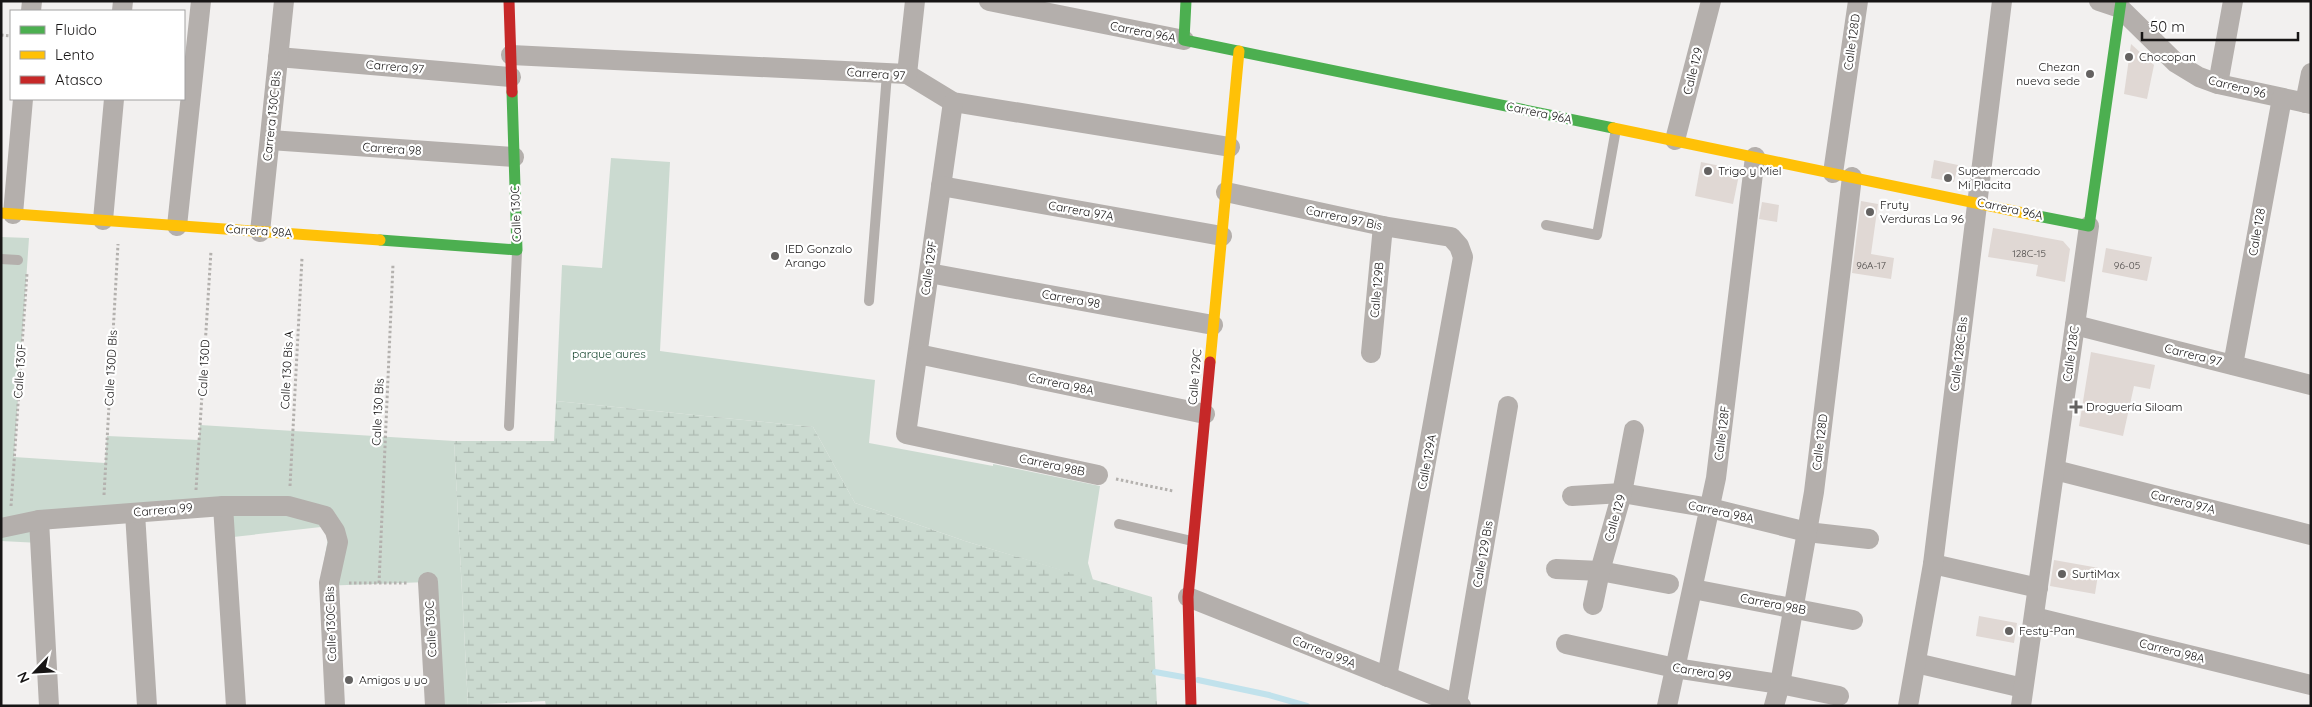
<svg xmlns="http://www.w3.org/2000/svg" width="2312" height="707" font-family="Quicksand,sans-serif">
	<defs>
		<pattern id="wetland-marsh" width="20" height="14" patternUnits="userSpaceOnUse" patternTransform="scale(1.25)"><rect width="20" height="14" fill="#cbdad0"/><path d="M1 5h8M5 5V1M11 12h8M15 12V8" fill="none" stroke="#aebab2"/></pattern>
	</defs>
	<rect width="100%" height="100%" fill="#f2f0ef"/>
	<!-- green -->
	<g fill="#cbdad0">
		<polygon points="611,158 670,162 660,351 875,380 869,443 993,466 993,464 1100,486 1088,563 1093,580 968,542 855,503 813,427 556,401 562,265 602,268"/>
		<polygon points="1,237 29,238 14,457 105,463 107,436 199,440 200,425 454,441 468,706 435,706 428,582 320,586 330,526 224,538 223,506 39,520 40,543 1,541"/>
	</g>
	<!-- wetland -->
	<polygon fill="url(#wetland-marsh)" points="556,401 813,427 855,503 968,542 1152,597 1157,706 546,706 545,701 468,705 454,441 554,441"/>
	<g fill="none" stroke-linecap="round" stroke-linejoin="round">
		<!-- stream -->
		<g stroke="#c1e2ec" stroke-width="6">
			<polyline points="1155,672 1183,677"/>
			<polyline points="1198,680 1269,695 1307,706"/>
		</g>
	</g>
	<!-- building -->
	<g fill="#e0d8d4">
		<polygon points="2131,44 2154,65 2147,99 2124,94"/>
		<polygon points="1934,160 1958,165 1954,182 1931,178"/>
		<polygon points="1701,162 1740,170 1733,204 1695,196"/>
		<polygon points="1861,201 1878,204 1871,254 1894,258 1891,279 1852,273"/>
		<polygon points="1762,202 1779,205 1777,222 1759,219"/>
		<polygon points="1993,228 2063,241 2070,249 2065,282 2036,276 2038,265 1988,257"/>
		<polygon points="2106,248 2152,257 2147,281 2102,272"/>
		<polygon points="2091,352 2155,365 2150,389 2134,386 2123,436 2079,426"/>
		<polygon points="2054,560 2099,568 2095,594 2050,586"/>
		<polygon points="1979,616 2017,623 2014,643 1976,636"/>
	</g>
	<g fill="none" stroke-linecap="round" stroke-linejoin="round">
		<!-- path -->
		<g stroke="#b4b1ae" stroke-width="3" stroke-dasharray="2.5 2.5" stroke-linecap="butt">
			<polyline points="1,35 11,36"/>
			<polyline points="1116,479 1173,491"/>
			<polyline points="290,486 302,258"/>
			<polyline points="196,490 211,251"/>
			<polyline points="104,495 118,244"/>
			<polyline points="11,506 27,273"/>
			<polyline points="349,583 408,583"/>
			<polyline points="379,583 393,264"/>
		</g>
		<!-- lane -->
		<g stroke="#b4afac" stroke-width="10">
			<polyline points="1546,225 1597,235 1616,129"/>
			<polyline points="1,259 18,260"/>
			<polyline points="869,301 887,74"/>
			<polyline points="509,426 517,252"/>
			<polyline points="1119,524 1192,541"/>
		</g>
		<!-- street -->
		<g stroke="#b4afac" stroke-width="20">
			<polyline points="989,1 1184,40"/>
			<polyline points="2099,1 2120,8 2176,63 2199,77 2218,84 2311,104"/>
			<polyline points="31,11 32,1"/>
			<polyline points="122,11 123,1"/>
			<polyline points="511,55 907,74 953,102 1230,147"/>
			<polyline points="278,57 511,77"/>
			<polyline points="907,74 915,1"/>
			<polyline points="2218,84 2233,1"/>
			<polyline points="953,102 906,434 1098,475"/>
			<polyline points="2305,103 2311,73"/>
			<polyline points="270,140 514,157"/>
			<polyline points="1675,140 1711,1"/>
			<polyline points="1833,173 1858,1"/>
			<polyline points="941,186 1222,236"/>
			<polyline points="1226,192 1383,226 1451,237 1459,246 1463,257 1387,677"/>
			<polyline points="13,214 23,99"/>
			<polyline points="103,220 114,99"/>
			<polyline points="177,226 201,1"/>
			<polyline points="260,232 284,1"/>
			<polyline points="929,273 1213,325"/>
			<polyline points="2075,325 2311,385"/>
			<polyline points="1371,353 1383,226"/>
			<polyline points="918,354 1205,414"/>
			<polyline points="2233,365 2282,98"/>
			<polyline points="2055,470 2311,535"/>
			<polyline points="1572,496 1622,493 1710,508 1807,532 1869,539"/>
			<polyline points="223,506 236,706"/>
			<polyline points="135,513 147,706"/>
			<polyline points="39,520 49,706"/>
			<polyline points="1,528 39,520 223,506 288,506 325,516 335,531 338,542 329,583 335,706"/>
			<polyline points="1933,564 2038,588"/>
			<polyline points="1556,569 1600,571 1669,584"/>
			<polyline points="428,582 435,706"/>
			<polyline points="1693,589 1853,620"/>
			<polyline points="1188,597 1461,706"/>
			<polyline points="1593,605 1600,571 1622,493 1634,430"/>
			<polyline points="2034,617 2311,685"/>
			<polyline points="1566,644 1675,668 1780,684 1839,696"/>
			<polyline points="1916,663 2023,688"/>
			<polyline points="1457,703 1508,406"/>
			<polyline points="1667,706 1716,478 1755,157"/>
			<polyline points="1774,706 1780,684 1814,492 1852,177"/>
			<polyline points="1908,706 1933,564 2002,1"/>
			<polyline points="2021,706 2089,226"/>
		</g>
		<!-- fast -->
		<g stroke="#4caf50" stroke-width="11">
			<polyline points="1186,1 1184,40 1613,128"/>
			<polyline points="2038,216 2089,226 2121,1"/>
			<polyline points="380,240 517,250 512,92"/>
		</g>
		<!-- slow -->
		<g stroke="#ffc107" stroke-width="11">
			<polyline points="1613,128 2038,216"/>
			<polyline points="1,213 380,240"/>
			<polyline points="1210,362 1239,51"/>
		</g>
		<!-- jam -->
		<g stroke="#c62828" stroke-width="11">
			<polyline points="509,1 512,92"/>
			<polyline points="1191,706 1188,597 1210,362"/>
		</g>
	</g>
	<!-- markers -->
	<g fill="#646261" stroke="#fff" stroke-width="2">
		<circle cx="2129" cy="57" r="5"/>
		<circle cx="2090" cy="74" r="5"/>
		<circle cx="1708" cy="171" r="5"/>
		<circle cx="1948" cy="178" r="5"/>
		<circle cx="1870" cy="212" r="5"/>
		<circle cx="775" cy="256" r="5"/>
		<path d="M2073.5 399.5h5v5h5v5h-5v5h-5v-5h-5v-5h5z"/>
		<circle cx="2062" cy="574" r="5"/>
		<circle cx="2009" cy="631" r="5"/>
		<circle cx="349" cy="680" r="5"/>
	</g>
	<g text-anchor="middle" stroke-width="4.5" stroke-linejoin="round" paint-order="stroke">
		<!-- number labels -->
		<g font-size="10" fill="#494645">
			<text x="2029" y="257">128C-15</text>
			<text x="1871" y="269">96A-17</text>
			<text x="2127" y="269">96-05</text>
		</g>
		<!-- street labels -->
		<g font-size="12" fill="#171515" stroke="#fff">
			<text transform="translate(1143 32) rotate(11)" y="4">Carrera 96A</text>
			<text transform="translate(1852 42) rotate(-82)" y="4">Calle 128D</text>
			<text transform="translate(395 67) rotate(5)" y="4">Carrera 97</text>
			<text transform="translate(1693 71) rotate(-76)" y="4">Calle 129</text>
			<text transform="translate(876 74) rotate(4)" y="4">Carrera 97</text>
			<text transform="translate(2237 87) rotate(14)" y="4">Carrera 96</text>
			<text transform="translate(1539 113) rotate(12)" y="4">Carrera 96A</text>
			<text transform="translate(272 116) rotate(-84)" y="4">Carrera 130C Bis</text>
			<text transform="translate(392 149) rotate(4)" y="4">Carrera 98</text>
			<text transform="translate(2010 209) rotate(12)" y="4">Carrera 96A</text>
			<text transform="translate(1081 211) rotate(10)" y="4">Carrera 97A</text>
			<text transform="translate(516 214) rotate(-92)" y="4">Calle 130C</text>
			<text transform="translate(1344 218) rotate(12)" y="4">Carrera 97 Bis</text>
			<text transform="translate(259 231) rotate(4)" y="4">Carrera 98A</text>
			<text transform="translate(2257 232) rotate(-80)" y="4">Calle 128</text>
			<text transform="translate(929 268) rotate(-82)" y="4">Calle 129F</text>
			<text transform="translate(1377 290) rotate(-85)" y="4">Calle 129B</text>
			<text transform="translate(1071 299) rotate(10)" y="4">Carrera 98</text>
			<text transform="translate(1959 354) rotate(-83)" y="4">Calle 128C Bis</text>
			<text transform="translate(2071 354) rotate(-82)" y="4">Calle 128C</text>
			<text transform="translate(2193 355) rotate(14)" y="4">Carrera 97</text>
			<text transform="translate(111 368) rotate(-87)" y="4">Calle 130D Bis</text>
			<text transform="translate(204 368) rotate(-87)" y="4">Calle 130D</text>
			<text transform="translate(287 370) rotate(-87)" y="4">Calle 130 Bis A</text>
			<text transform="translate(20 371) rotate(-86)" y="4">Calle 130F</text>
			<text transform="translate(1195 377) rotate(-85)" y="4">Calle 129C</text>
			<text transform="translate(1061 384) rotate(12)" y="4">Carrera 98A</text>
			<text transform="translate(378 412) rotate(-87)" y="4">Calle 130 Bis</text>
			<text transform="translate(1722 433) rotate(-83)" y="4">Calle 128F</text>
			<text transform="translate(1820 442) rotate(-83)" y="4">Calle 128D</text>
			<text transform="translate(1427 462) rotate(-79)" y="4">Calle 129A</text>
			<text transform="translate(1052 465) rotate(12)" y="4">Carrera 98B</text>
			<text transform="translate(2183 502) rotate(14)" y="4">Carrera 97A</text>
			<text transform="translate(163 510) rotate(-5)" y="4">Carrera 99</text>
			<text transform="translate(1721 512) rotate(12)" y="4">Carrera 98A</text>
			<text transform="translate(1615 518) rotate(-74)" y="4">Calle 129</text>
			<text transform="translate(1483 554) rotate(-80)" y="4">Calle 129 Bis</text>
			<text transform="translate(1773 604) rotate(11)" y="4">Carrera 98B</text>
			<text transform="translate(331 624) rotate(-92)" y="4">Calle 130C Bis</text>
			<text transform="translate(431 629) rotate(-93)" y="4">Calle 130C</text>
			<text transform="translate(2172 651) rotate(14)" y="4">Carrera 98A</text>
			<text transform="translate(1324 652) rotate(22)" y="4">Carrera 99A</text>
			<text transform="translate(1702 672) rotate(9)" y="4">Carrera 99</text>
		</g>
		<!-- poi labels -->
		<g font-size="12" fill="#171515" stroke="#fff" text-anchor="start">
			<text x="2139" y="61">Chocopan</text>
			<text x="2080" y="71" text-anchor="end">Chezan<tspan x="2080" dy="14">nueva sede</tspan></text>
			<text x="1718" y="175">Trigo y Miel</text>
			<text x="1958" y="175">Supermercado<tspan x="1958" dy="14">Mi Placita</tspan></text>
			<text x="1880" y="209">Fruty<tspan x="1880" dy="14">Verduras La 96</tspan></text>
			<text x="785" y="253">IED Gonzalo<tspan x="785" dy="14">Arango</tspan></text>
			<text x="2086" y="411">Droguería Siloam</text>
			<text x="2072" y="578">SurtiMax</text>
			<text x="2019" y="635">Festy-Pan</text>
			<text x="359" y="684">Amigos y yo</text>
		</g>
		<!-- park labels -->
		<g font-size="12" fill="#0e3f27" stroke="#fff">
			<text x="609" y="358">parque aures</text>
		</g>
	</g>
	<!-- border -->
	<rect width="2312" height="707" fill="none" stroke="#171515" stroke-width="5"/>
	<!-- legend -->
	<rect x="10" y="10" width="175" height="90" fill="#ffffff" stroke="#a2a1a1"/>
	<rect x="20" y="26" width="25" height="8" fill="#4caf50" stroke="#a2a1a1"/>
	<text x="55" y="35" font-size="15" fill="#171515">Fluido</text>
	<rect x="20" y="51" width="25" height="8" fill="#ffc107" stroke="#a2a1a1"/>
	<text x="55" y="60" font-size="15" fill="#171515">Lento</text>
	<rect x="20" y="76" width="25" height="8" fill="#c62828" stroke="#a2a1a1"/>
	<text x="55" y="85" font-size="15" fill="#171515">Atasco</text>
	<!-- north arrow -->
	<g transform="translate(35 672) rotate(245)" stroke="#ffffff" stroke-width="4" paint-order="stroke">
	<path d="M0-4L9 19L0 12L-9 19Z" fill="#171515"/>
	<text y="-8" font-size="14" font-weight="bold" text-anchor="middle" fill="#171515">N</text>
	</g>
	<!-- scale -->
	<path d="M2142 32v8h156v-8" fill="none" stroke="#171515" stroke-width="2.5"/>
	<text x="2150" y="32" font-size="15" fill="#171515" stroke="#ffffff" stroke-width="4" paint-order="stroke">50 m</text>
</svg>
